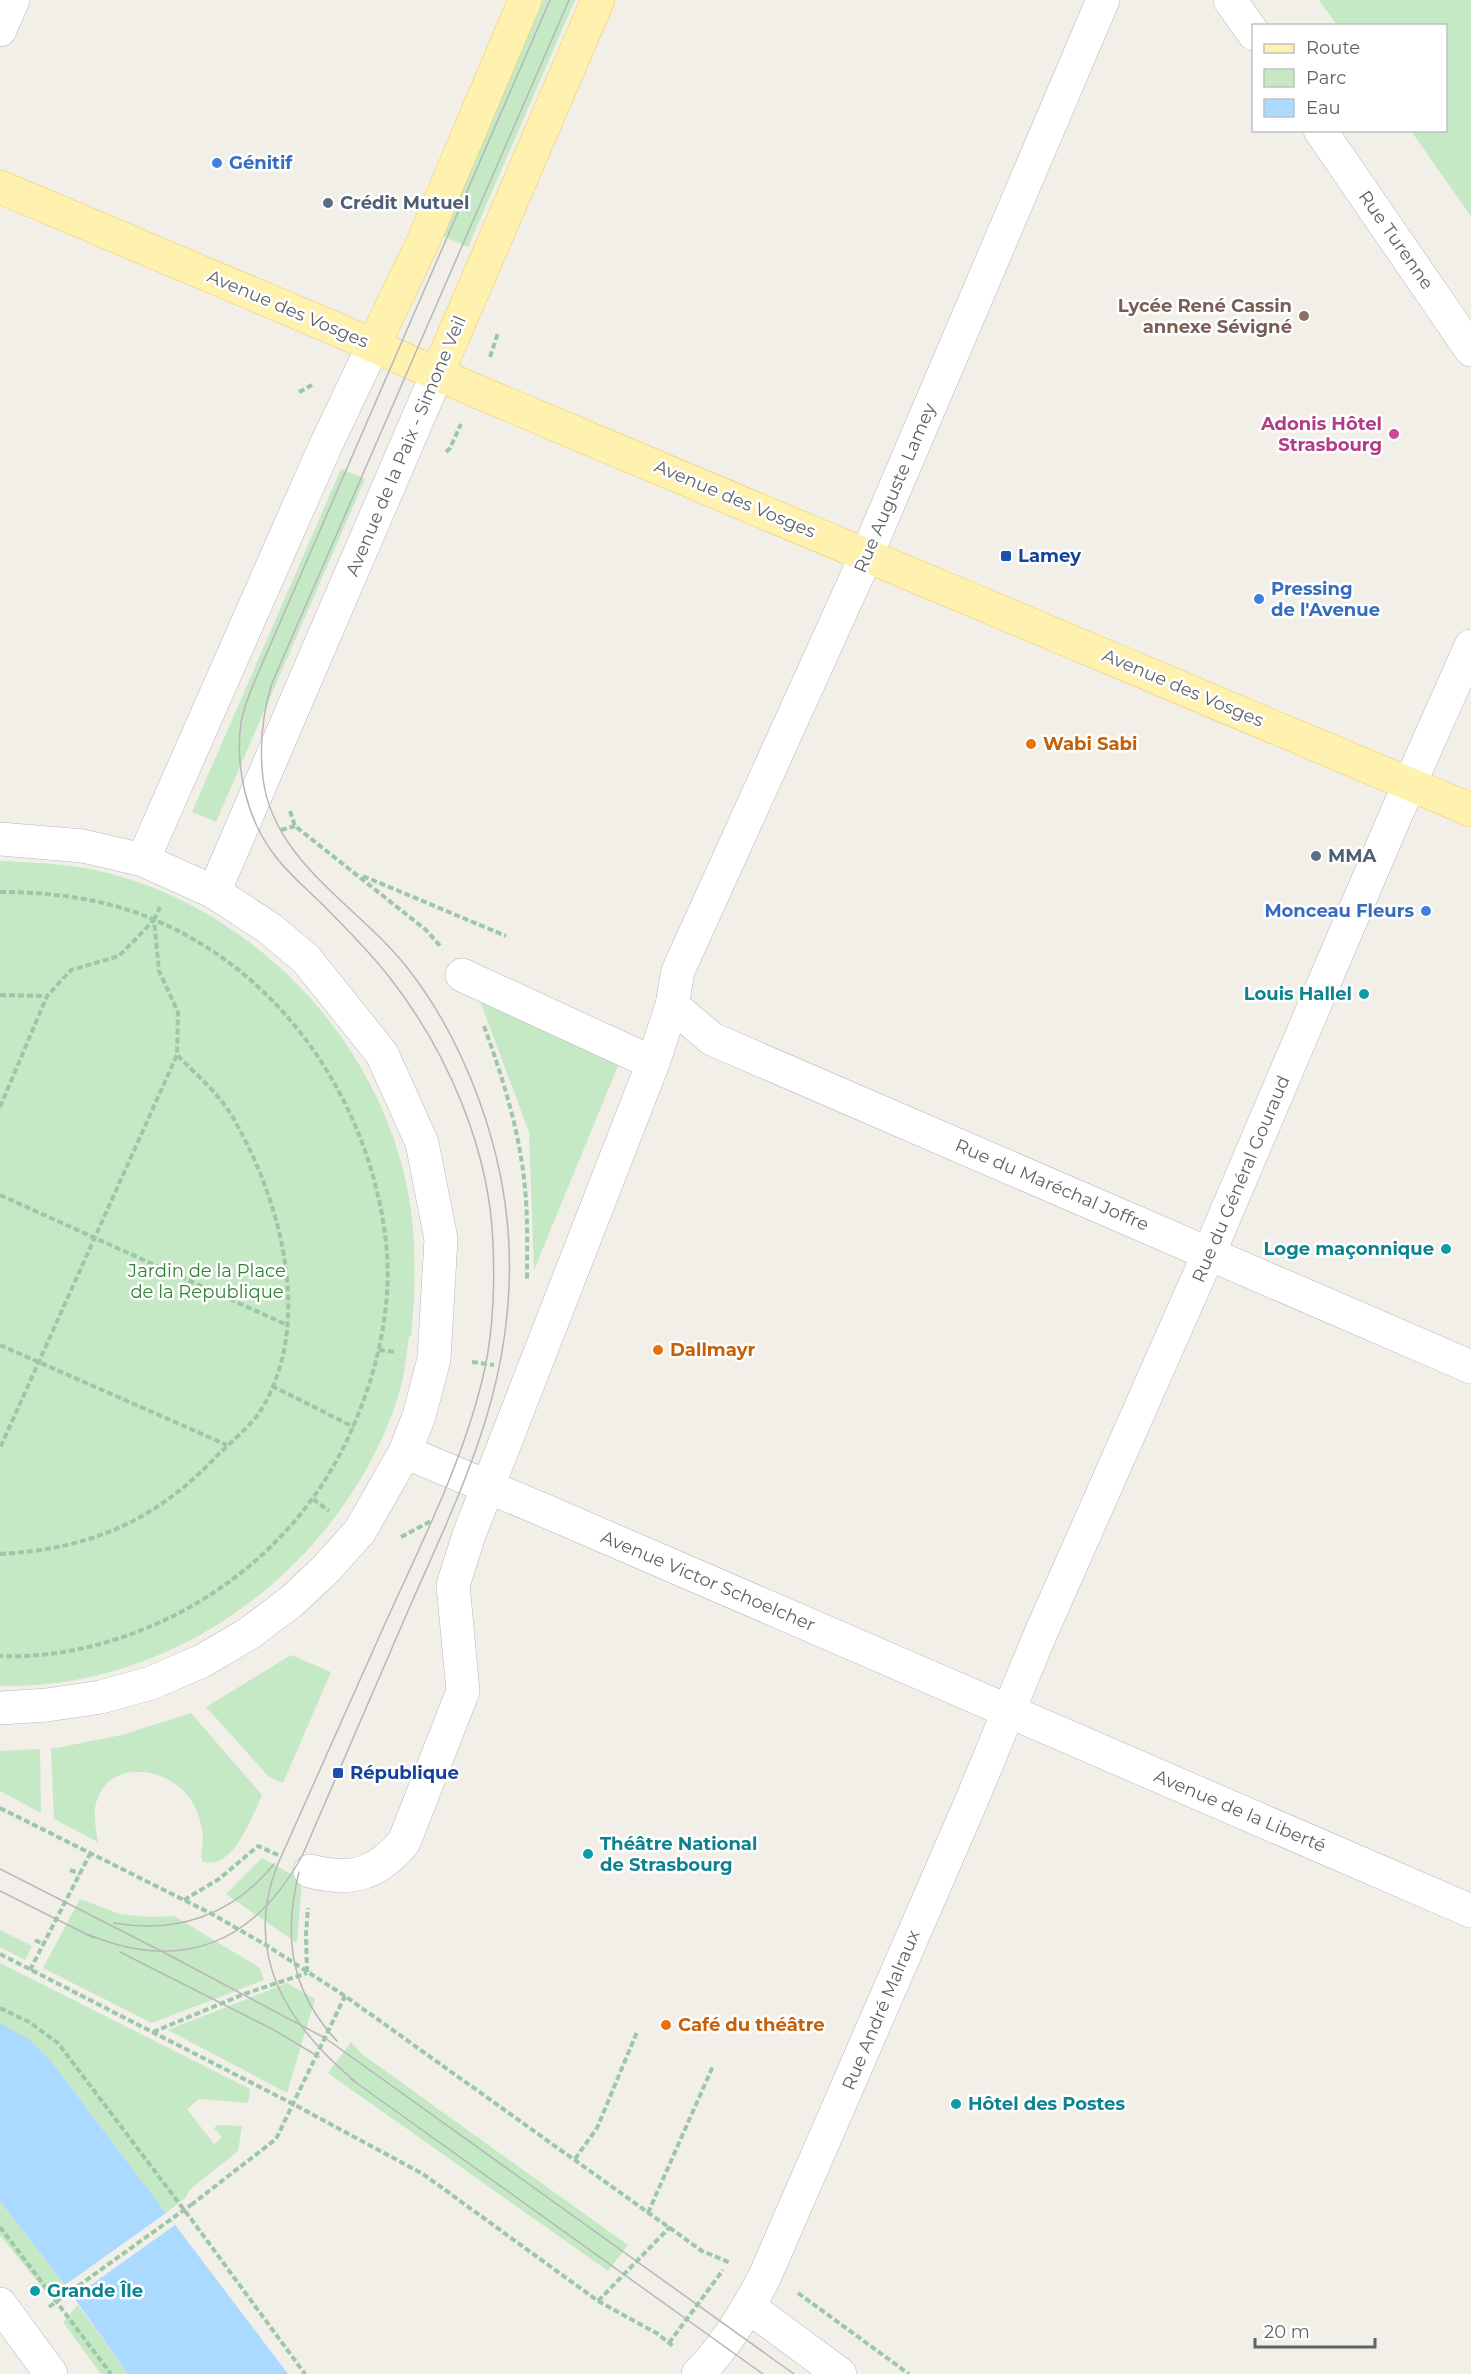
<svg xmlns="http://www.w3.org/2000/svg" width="1471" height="2374" font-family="Montserrat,sans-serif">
	<rect width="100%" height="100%" fill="#f1efe8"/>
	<!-- green -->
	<g fill="#c5e8c5">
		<polygon points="543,0 575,0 468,247 441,235"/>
		<polygon points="1319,0 1471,0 1471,216 1411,131 1446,130 1446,26 1337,25"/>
		<polygon points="341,469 365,479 216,822 192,812"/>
		<path d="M0,861C30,862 61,864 90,869C243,900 373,1030 406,1182C417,1233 416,1284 411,1336H409C406,1358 404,1381 396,1403C340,1567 175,1690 0,1686Z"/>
		<polygon points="476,990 622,1056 534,1270 529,1132"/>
		<polygon points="291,1655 331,1672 283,1783 269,1777 206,1707"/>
		<path d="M191,1713L262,1795C252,1816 234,1870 203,1862C199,1854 203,1848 203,1840C203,1827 198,1811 191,1800C171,1768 111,1757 97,1800C92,1813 96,1829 98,1842L54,1819L51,1749L122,1735Z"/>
		<polygon points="40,1749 41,1813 0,1791 0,1751"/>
		<polygon points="262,1858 302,1880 297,1943 226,1894"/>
		<polygon points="80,1899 120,1914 147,1917 174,1916 260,1968 264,1980 152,2023 43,1968"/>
		<polygon points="0,1930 32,1946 25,1960 0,1947"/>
		<polygon points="0,1963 250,2089 248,2103 199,2099 187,2109 214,2144 222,2138 214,2128 218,2125 242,2126 238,2151 189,2190 186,2197 166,2213 51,2061 0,2023"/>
		<polygon points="287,1983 315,1999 287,2093 168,2030"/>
		<polygon points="351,2042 363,2055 628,2245 608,2271 328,2073"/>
		<polygon points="0,2201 65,2285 50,2297 0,2235"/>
		<polygon points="78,2305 128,2374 101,2374 63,2322"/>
	</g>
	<!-- water -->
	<polygon fill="#aadaff" points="0,2023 31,2041 51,2061 288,2374 128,2374 65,2285 0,2201"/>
	<!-- pier -->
	<polygon fill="#f1efe8" points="166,2213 175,2225 74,2297 65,2285"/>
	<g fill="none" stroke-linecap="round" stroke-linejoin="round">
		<!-- minor casing -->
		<g stroke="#b5b8bc" stroke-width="34">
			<g id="minor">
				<polyline points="1230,0 1254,34"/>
				<polyline points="0,30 13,0"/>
				<polyline points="1320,130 1471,350"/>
				<polyline points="0,839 83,846 143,860 214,892 269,928 306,959 382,1054 422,1143 441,1239 434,1359 419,1416 405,1452 360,1531 326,1569 292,1601 248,1634 202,1661 151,1683 101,1697 47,1705 0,1708"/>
				<polyline points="143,860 324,449 373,346"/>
				<polyline points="214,892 437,374"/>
				<polyline points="462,975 653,1063"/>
				<polyline points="672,1005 712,1039 1471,1367"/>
				<polyline points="405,1452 548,1512 1471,1911"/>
				<path d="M310,1871C352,1882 377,1874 404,1842L463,1691L453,1585L469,1535L653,1063L672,1005L678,971L867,554L1103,0"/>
				<polyline points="0,2304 51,2374"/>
				<polyline points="749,2307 840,2374"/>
				<path d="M698,2374C726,2346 747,2311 765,2276L971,1802L1040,1635L1209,1253L1391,826L1471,646"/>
			</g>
		</g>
		<!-- major casing -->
		<g stroke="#f2c960" stroke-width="34">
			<g id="major">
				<polyline points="0,187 338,330 476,391 1471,810"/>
				<polyline points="373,346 422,244 525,0"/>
				<polyline points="437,374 598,0"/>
			</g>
		</g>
		<!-- path -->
		<g stroke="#9cc7a9" stroke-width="4" stroke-dasharray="6 3" stroke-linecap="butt">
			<polyline points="490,357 498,333"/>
			<polyline points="299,392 312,385"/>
			<polyline points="446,452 450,448 461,424"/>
			<polyline points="290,811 295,826 426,930 441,947"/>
			<polyline points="281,830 295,826"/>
			<polyline points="363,876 506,936"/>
			<path d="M0,892C52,892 107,899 155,920C282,974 367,1099 385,1234C393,1292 382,1353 361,1407C330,1491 274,1557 197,1603C139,1637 68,1659 0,1656"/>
			<polyline points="154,920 160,907"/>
			<polyline points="0,995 47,996"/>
			<path d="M484,1026C503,1078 520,1133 525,1188C528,1218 527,1250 527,1280"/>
			<polyline points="0,1107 47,996 71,970 119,956 154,920 159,971 178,1012 177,1055 0,1448"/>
			<polyline points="0,1195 287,1325"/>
			<polyline points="0,1345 227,1445"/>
			<polyline points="379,1350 396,1352"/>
			<polyline points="472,1362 494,1365"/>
			<polyline points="272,1386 354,1427"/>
			<polyline points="313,1499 329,1511"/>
			<polyline points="401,1537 433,1520"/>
			<path d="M0,1554C88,1549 152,1523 214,1459C227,1445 252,1425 261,1410C315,1322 280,1198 232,1116C218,1093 196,1074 177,1055"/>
			<polyline points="0,1808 212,1914 266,1945 345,1996 702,2251 731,2263"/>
			<polyline points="70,1870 80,1874"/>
			<polyline points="184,1900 219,1879 258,1846 278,1855"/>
			<polyline points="35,1940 43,1944"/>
			<polyline points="0,1954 295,2105 423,2174 598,2301 658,2334 674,2347"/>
			<polyline points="30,1970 90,1854"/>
			<polyline points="307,1972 306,1934 308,1908"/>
			<polyline points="0,2008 29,2022 58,2043 194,2223 305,2374"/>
			<polyline points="153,2032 244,1994 307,1973"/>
			<polyline points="575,2159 597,2128 637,2032"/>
			<polyline points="191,2205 276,2139 345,1996"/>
			<polyline points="648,2213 713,2066"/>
			<polyline points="0,2227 111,2374"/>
			<polyline points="798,2293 909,2374"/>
			<polyline points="598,2301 670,2227"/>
			<polyline points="669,2343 723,2270"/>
		</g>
		<!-- minor -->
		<use href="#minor" stroke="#fff" stroke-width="33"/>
		<!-- major -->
		<use href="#major" stroke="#fff2af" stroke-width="33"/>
		<!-- tram -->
		<g stroke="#b6b7b8" stroke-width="1.5">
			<polyline points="0,1869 165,1953 325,2038 794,2374"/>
			<path d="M299,1872C283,1936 290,1991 337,2041"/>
			<polyline points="0,1891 94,1938"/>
			<path d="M114,1923C177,1934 233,1915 274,1864"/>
			<path d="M87,1934C182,1974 255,1943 303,1854C339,1771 375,1688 411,1604C464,1484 515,1382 509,1246C505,1151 467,1045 409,970C361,907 273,863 263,778C259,744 262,715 272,683L569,0"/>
			<polyline points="120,1952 274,2030 319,2057"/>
			<polyline points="351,2079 763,2374"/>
			<path d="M357,2083C289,2027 242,1956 277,1866C312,1786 348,1706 384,1626C420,1546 461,1466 482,1381C493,1337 495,1290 493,1244C490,1150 447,1051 390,978C370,952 346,928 323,905C306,888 287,873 273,853C246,817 235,766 241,722C244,706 250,692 256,678L550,0"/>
		</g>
		<!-- path-bridge -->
		<polyline stroke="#9cc7a9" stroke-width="4" stroke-dasharray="6 3" stroke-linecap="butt" points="49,2307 191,2205"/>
	</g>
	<!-- markers -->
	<g fill="#3f7fe0" stroke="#fff" stroke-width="2">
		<circle cx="217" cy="163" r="6"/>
		<circle cx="1259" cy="599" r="6"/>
		<circle cx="1426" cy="911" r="6"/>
	</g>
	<g fill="#5c6f8a" stroke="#fff" stroke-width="2">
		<circle cx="328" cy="203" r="6"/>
		<circle cx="1316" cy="856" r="6"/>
	</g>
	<circle fill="#8d6e63" stroke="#fff" stroke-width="2" cx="1304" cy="316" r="6"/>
	<circle fill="#d1479c" stroke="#fff" stroke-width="2" cx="1394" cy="434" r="6"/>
	<g fill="#1a4fb4" stroke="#fff" stroke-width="2">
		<rect x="1000" y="550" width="12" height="12" rx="3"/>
		<rect x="332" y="1767" width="12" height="12" rx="3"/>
	</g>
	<g fill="#e8710a" stroke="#fff" stroke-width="2">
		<circle cx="1031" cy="744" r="6"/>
		<circle cx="658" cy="1350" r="6"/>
		<circle cx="666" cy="2025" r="6"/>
	</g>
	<g fill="#0f9aa8" stroke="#fff" stroke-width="2">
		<circle cx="1364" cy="994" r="6"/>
		<circle cx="1446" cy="1249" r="6"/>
		<circle cx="588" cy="1854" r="6"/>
		<circle cx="956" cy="2104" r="6"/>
		<circle cx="35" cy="2291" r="6"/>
	</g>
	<g text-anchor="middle" stroke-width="5" stroke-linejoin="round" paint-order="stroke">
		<!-- shop labels -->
		<g font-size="18" font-weight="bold" fill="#366cbe" stroke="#fff" text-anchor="start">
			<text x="229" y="169">Génitif</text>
			<text x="1271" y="595">Pressing<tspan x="1271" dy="21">de l'Avenue</tspan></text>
			<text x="1414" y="917" text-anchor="end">Monceau Fleurs</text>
		</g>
		<!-- service labels -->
		<g font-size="18" font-weight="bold" fill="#4e5e75" stroke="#fff" text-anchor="start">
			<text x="340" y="209">Crédit Mutuel</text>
			<text x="1328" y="862">MMA</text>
		</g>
		<!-- street labels -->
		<g font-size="18" fill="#5f6368" stroke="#fff">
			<text transform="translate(1396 240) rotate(55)" y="6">Rue Turenne</text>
			<text transform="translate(288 309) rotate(23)" y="6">Avenue des Vosges</text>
			<text transform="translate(406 446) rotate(-67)" y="6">Avenue de la Paix - Simone Veil</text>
			<text transform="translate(895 488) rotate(-67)" y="6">Rue Auguste Lamey</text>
			<text transform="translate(735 499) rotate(23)" y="6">Avenue des Vosges</text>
			<text transform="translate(1183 688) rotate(23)" y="6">Avenue des Vosges</text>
			<text transform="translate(1241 1179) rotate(-67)" y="6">Rue du Général Gouraud</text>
			<text transform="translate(1052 1185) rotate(23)" y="6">Rue du Maréchal Joffre</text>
			<text transform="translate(708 1581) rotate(23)" y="6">Avenue Victor Schoelcher</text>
			<text transform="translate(1240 1811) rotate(23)" y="6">Avenue de la Liberté</text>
			<text transform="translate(881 2010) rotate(-67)" y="6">Rue André Malraux</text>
		</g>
		<!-- education labels -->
		<g font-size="18" font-weight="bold" fill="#785e54" stroke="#fff" text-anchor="end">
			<text x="1292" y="312">Lycée René Cassin<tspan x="1292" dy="21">annexe Sévigné</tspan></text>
		</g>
		<!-- hotel labels -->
		<g font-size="18" font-weight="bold" fill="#b23c85" stroke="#fff" text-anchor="end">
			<text x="1382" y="430">Adonis Hôtel<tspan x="1382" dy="21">Strasbourg</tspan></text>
		</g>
		<!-- transit labels -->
		<g font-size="18" font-weight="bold" fill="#164399" stroke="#fff" text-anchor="start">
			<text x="1018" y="562">Lamey</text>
			<text x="350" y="1779">République</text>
		</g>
		<!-- food labels -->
		<g font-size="18" font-weight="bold" fill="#c56008" stroke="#fff" text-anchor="start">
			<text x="1043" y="750">Wabi Sabi</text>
			<text x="670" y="1356">Dallmayr</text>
			<text x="678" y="2031">Café du théâtre</text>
		</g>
		<!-- culture labels -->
		<g font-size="18" font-weight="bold" fill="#0d838f" stroke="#fff" text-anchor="start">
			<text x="1352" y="1000" text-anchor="end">Louis Hallel</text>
			<text x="1434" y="1255" text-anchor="end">Loge maçonnique</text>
			<text x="600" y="1850">Théâtre National<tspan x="600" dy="21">de Strasbourg</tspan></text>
			<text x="968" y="2110">Hôtel des Postes</text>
			<text x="47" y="2297">Grande Île</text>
		</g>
		<!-- park labels -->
		<g font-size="18" fill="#348238" stroke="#fff">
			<text x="207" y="1277">Jardin de la Place<tspan x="207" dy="21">de la Republique</tspan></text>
		</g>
	</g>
	<!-- legend -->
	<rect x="1252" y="24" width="195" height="108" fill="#ffffff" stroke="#bfc1c3" stroke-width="1.5"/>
	<rect x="1264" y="44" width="30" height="9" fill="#fff2af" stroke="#bfc1c3" stroke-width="1.5"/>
	<text x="1306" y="54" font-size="18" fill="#5f6368">Route</text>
	<rect x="1264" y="69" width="30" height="18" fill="#c5e8c5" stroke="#bfc1c3" stroke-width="1.5"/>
	<text x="1306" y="84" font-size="18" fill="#5f6368">Parc</text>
	<rect x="1264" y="99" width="30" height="18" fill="#aadaff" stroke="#bfc1c3" stroke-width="1.5"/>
	<text x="1306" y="114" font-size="18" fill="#5f6368">Eau</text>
	<!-- scale -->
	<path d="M1255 2338v9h120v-9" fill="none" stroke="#5f6368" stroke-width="3"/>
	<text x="1264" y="2338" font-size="18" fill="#5f6368" stroke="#ffffff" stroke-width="4.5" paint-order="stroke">20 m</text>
</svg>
